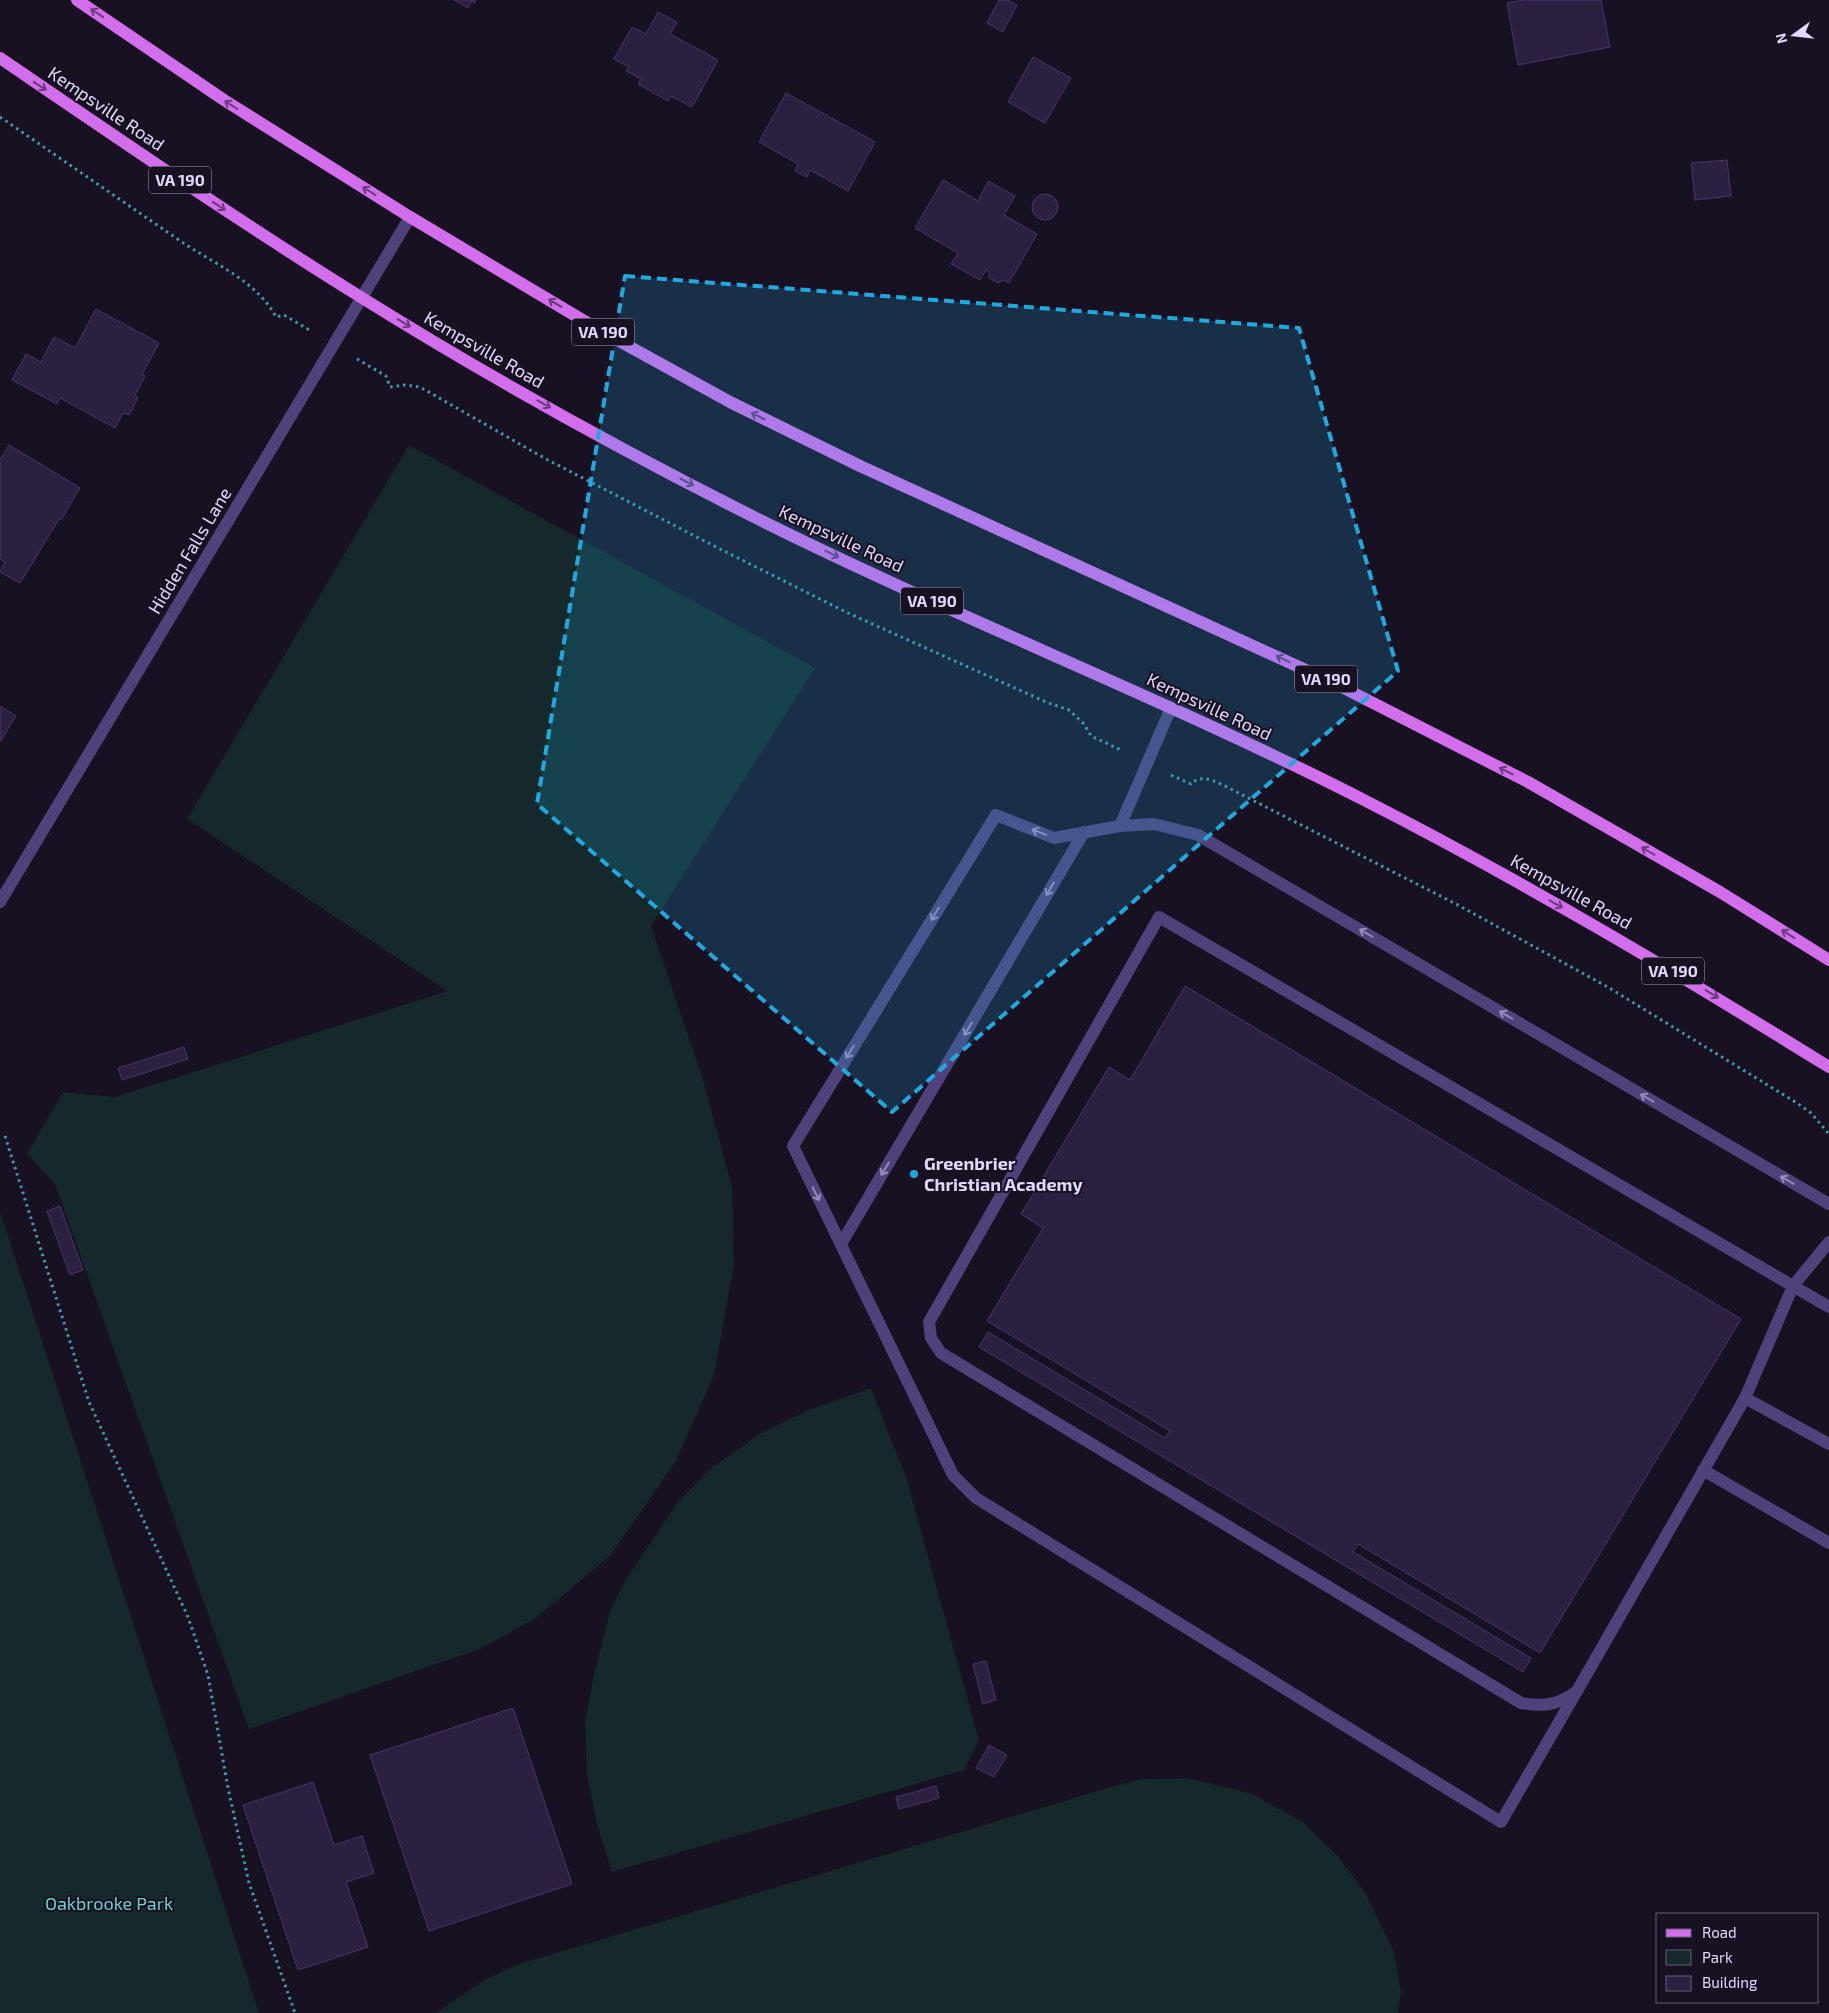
<svg xmlns="http://www.w3.org/2000/svg" width="1829" height="2013" font-family="'Exo 2',sans-serif">
	<rect width="100%" height="100%" fill="#171122"/>
	<!-- green -->
	<g fill="#15282b">
		<polygon points="409,445 815,668 651,926 703,1079 732,1187 734,1265 714,1375 676,1461 610,1556 536,1618 480,1649 249,1729 55,1184 27,1154 63,1092 115,1097 447,991 187,819"/>
		<polygon points="0,1211 259,2013 0,2013"/>
		<polygon points="871,1388 906,1477 979,1740 964,1770 612,1872 597,1824 587,1774 585,1723 594,1674 610,1611 625,1581 678,1502 710,1469 761,1433 809,1410"/>
		<polygon points="1187,1778 1250,1793 1301,1821 1337,1855 1366,1894 1394,1952 1401,1992 1398,2013 436,2013 481,1982 516,1965 1111,1787 1141,1779"/>
	</g>
	<!-- building -->
	<g fill="#2c2040" stroke="#493569">
		<polygon points="454,0 476,0 474,3 472,1 468,8"/>
		<polygon points="999,0 1008,0 1017,5 1003,32 987,23"/>
		<polygon points="1523,0 1601,0 1610,47 1518,65 1507,3"/>
		<polygon points="658,12 677,22 670,34 718,60 692,107 671,96 668,101 638,84 641,79 626,71 629,67 614,59 632,27 646,34"/>
		<polygon points="1033,57 1071,78 1045,123 1008,102"/>
		<polygon points="786,93 875,142 848,191 810,170 807,177 795,171 798,164 759,142"/>
		<polygon points="1727,160 1731,196 1695,200 1691,163"/>
		<polygon points="943,180 978,201 988,181 1015,196 1004,215 1037,234 1009,283 1004,280 998,283 989,278 989,272 986,270 980,280 951,264 958,253 915,228"/>
		<circle cx="1045" cy="207" r="13"/>
		<polygon points="96,309 159,343 142,374 145,376 135,395 138,398 129,415 123,413 115,428 60,398 57,404 12,380 26,354 41,362 54,337 75,348"/>
		<polygon points="9,445 80,488 61,520 59,519 20,583 0,572 5,562 0,559 0,460"/>
		<polygon points="0,706 16,716 0,742"/>
		<polygon points="1185,986 1741,1319 1540,1653 1358,1544 1353,1552 1531,1658 1523,1672 979,1347 988,1332 1165,1438 1170,1431 987,1321 1043,1228 1021,1214 1109,1067 1130,1080"/>
		<polygon points="184,1047 188,1059 122,1080 118,1068"/>
		<polygon points="60,1206 83,1270 70,1275 47,1211"/>
		<polygon points="986,1661 996,1700 983,1704 973,1664"/>
		<polygon points="513,1708 572,1884 429,1931 370,1755"/>
		<polygon points="989,1745 1007,1755 994,1777 976,1768"/>
		<polygon points="313,1782 334,1845 362,1836 374,1873 346,1882 368,1947 298,1970 243,1805"/>
		<polygon points="936,1786 939,1798 899,1809 896,1797"/>
	</g>
	<g fill="none" stroke-linecap="round" stroke-linejoin="round">
		<!-- path -->
		<g stroke="#3f9aa6" stroke-width="3" stroke-dasharray="2.5 4" stroke-linecap="butt">
			<path d="M0,117C60,158 119,199 179,240C212,263 256,280 276,317L284,315L311,331"/>
			<polyline points="357,359 386,376 390,387 405,385 420,387 546,459 718,548 848,613 1046,702 1069,710 1084,724 1091,736 1123,751"/>
			<path d="M1171,775L1191,784C1201,775 1209,779 1221,784L1456,904L1606,986L1797,1103L1811,1113L1829,1134"/>
			<polyline points="5,1136 89,1402 188,1617 208,1675 228,1788 249,1883 295,2013"/>
		</g>
		<!-- minor -->
		<g stroke="#4f427b" stroke-width="12">
			<polyline points="1120,826 1171,708"/>
			<polyline points="0,902 410,217"/>
			<path d="M1159,917L1793,1286L1745,1398L1577,1691C1558,1705 1545,1707 1521,1703L941,1353L931,1338L929,1322Z"/>
			<polyline points="1829,1242 1793,1286 1829,1307"/>
			<polyline points="841,1244 1084,832"/>
			<polyline points="1745,1398 1829,1444"/>
			<polyline points="1703,1470 1829,1543"/>
			<polyline points="1577,1691 1501,1822 976,1498 953,1475 793,1146 996,815 1054,838 1120,826 1154,824 1198,835 1829,1204"/>
		</g>
		<!-- major -->
		<g stroke="#d26deb" stroke-width="12">
			<polyline points="77,0 224,100 410,217 601,331 730,402 860,466 1332,682 1528,782 1720,892 1829,960"/>
			<path d="M0,58C119,139 237,220 359,296C487,376 619,449 754,517C954,617 1164,698 1364,800C1523,881 1677,973 1829,1067"/>
		</g>
	</g>
	<!-- one-way arrows -->
	<defs><path id="oneway-shaft" d="M-6 0H5M1.5-3L5.5 0L1.5 3" fill="none" stroke-width="1.6" stroke-linecap="round" stroke-linejoin="round" transform="scale(1.25)"/></defs>
	<g stroke="#6b3a7c">
		<use href="#oneway-shaft" transform="translate(97 13) rotate(-146)"/>
		<use href="#oneway-shaft" transform="translate(40 86) rotate(34)"/>
		<use href="#oneway-shaft" transform="translate(231 105) rotate(-148)"/>
		<use href="#oneway-shaft" transform="translate(369 191) rotate(-148)"/>
		<use href="#oneway-shaft" transform="translate(219 206) rotate(34)"/>
		<use href="#oneway-shaft" transform="translate(555 303) rotate(-149)"/>
		<use href="#oneway-shaft" transform="translate(404 323) rotate(31)"/>
		<use href="#oneway-shaft" transform="translate(544 404) rotate(29)"/>
		<use href="#oneway-shaft" transform="translate(758 416) rotate(-153)"/>
		<use href="#oneway-shaft" transform="translate(687 482) rotate(27)"/>
		<use href="#oneway-shaft" transform="translate(832 554) rotate(26)"/>
		<use href="#oneway-shaft" transform="translate(1283 659) rotate(-155)"/>
		<use href="#oneway-shaft" transform="translate(1506 771) rotate(-153)"/>
		<use href="#oneway-shaft" transform="translate(1648 851) rotate(-150)"/>
		<use href="#oneway-shaft" transform="translate(1556 904) rotate(29)"/>
		<use href="#oneway-shaft" transform="translate(1788 934) rotate(-148)"/>
		<use href="#oneway-shaft" transform="translate(1712 994) rotate(31)"/>
	</g>
	<g stroke="#988cba">
		<use href="#oneway-shaft" transform="translate(1039 832) rotate(-158)"/>
		<use href="#oneway-shaft" transform="translate(1050 889) rotate(121)"/>
		<use href="#oneway-shaft" transform="translate(935 914) rotate(121)"/>
		<use href="#oneway-shaft" transform="translate(1366 933) rotate(-150)"/>
		<use href="#oneway-shaft" transform="translate(1506 1015) rotate(-150)"/>
		<use href="#oneway-shaft" transform="translate(968 1029) rotate(121)"/>
		<use href="#oneway-shaft" transform="translate(850 1052) rotate(121)"/>
		<use href="#oneway-shaft" transform="translate(1647 1098) rotate(-150)"/>
		<use href="#oneway-shaft" transform="translate(885 1169) rotate(121)"/>
		<use href="#oneway-shaft" transform="translate(1787 1180) rotate(-150)"/>
		<use href="#oneway-shaft" transform="translate(816 1194) rotate(64)"/>
	</g>
	<!-- marked area -->
	<path fill="#1fa9de" fill-opacity="0.2" stroke="#1fa9de" stroke-width="4" stroke-dasharray="10 6" stroke-linejoin="round" d="M625,276L1299,328L1398,671L892,1112L537,804Z"/>
	<!-- markers -->
	<circle fill="#1fa9de" stroke="#171122" stroke-width="2" cx="914" cy="1174" r="5"/>
	<g text-anchor="middle" stroke-width="4" stroke-linejoin="round" paint-order="stroke">
		<!-- shield labels -->
		<g fill="#171122" stroke="#a49cb9" stroke-width="1">
			<rect x="149" y="166.5" width="62" height="27" rx="4"/>
			<rect x="572" y="318.5" width="62" height="27" rx="4"/>
			<rect x="901" y="587.5" width="62" height="27" rx="4"/>
			<rect x="1295" y="665.5" width="62" height="27" rx="4"/>
			<rect x="1642" y="957.5" width="62" height="27" rx="4"/>
		</g>
		<g font-size="16" font-weight="bold" fill="#e1d7fa">
			<text x="180" y="186">VA 190</text>
			<text x="603" y="338">VA 190</text>
			<text x="932" y="607">VA 190</text>
			<text x="1326" y="685">VA 190</text>
			<text x="1673" y="977">VA 190</text>
		</g>
		<!-- street labels -->
		<g font-size="18" fill="#e1d7fa" stroke="#171122">
			<text transform="translate(106 109) rotate(34)" y="6">Kempsville Road</text>
			<text transform="translate(484 350) rotate(30)" y="6">Kempsville Road</text>
			<text transform="translate(841 539) rotate(25)" y="6">Kempsville Road</text>
			<text transform="translate(190 551) rotate(-59)" y="6">Hidden Falls Lane</text>
			<text transform="translate(1209 707) rotate(25)" y="6">Kempsville Road</text>
			<text transform="translate(1571 892) rotate(29)" y="6">Kempsville Road</text>
		</g>
		<!-- poi labels -->
		<g font-size="18" font-weight="bold" fill="#e1d7fa" stroke="#171122" text-anchor="start">
			<text x="924" y="1170">Greenbrier<tspan x="924" dy="21">Christian Academy</tspan></text>
		</g>
		<!-- park labels -->
		<g font-size="18" fill="#6dd0c9" stroke="#171122">
			<text x="109" y="1910">Oakbrooke Park</text>
		</g>
	</g>
	<!-- legend -->
	<rect x="1656" y="1913" width="162" height="90" fill="#171122" stroke="#686078"/>
	<rect x="1666" y="1929" width="25" height="8" fill="#d26deb" stroke="#686078"/>
	<text x="1702" y="1938" font-size="15" fill="#e1d7fa">Road</text>
	<rect x="1666" y="1950" width="25" height="15" fill="#15282b" stroke="#686078"/>
	<text x="1702" y="1963" font-size="15" fill="#e1d7fa">Park</text>
	<rect x="1666" y="1976" width="25" height="15" fill="#2c2040" stroke="#686078"/>
	<text x="1702" y="1988" font-size="15" fill="#e1d7fa">Building</text>
	<!-- north arrow -->
	<g transform="translate(1794 35) rotate(255)" stroke="#171122" stroke-width="4" paint-order="stroke">
	<path d="M0-4L9 19L0 12L-9 19Z" fill="#e1d7fa"/>
	<text y="-8" font-size="14" font-weight="bold" text-anchor="middle" fill="#e1d7fa">N</text>
	</g>
</svg>
